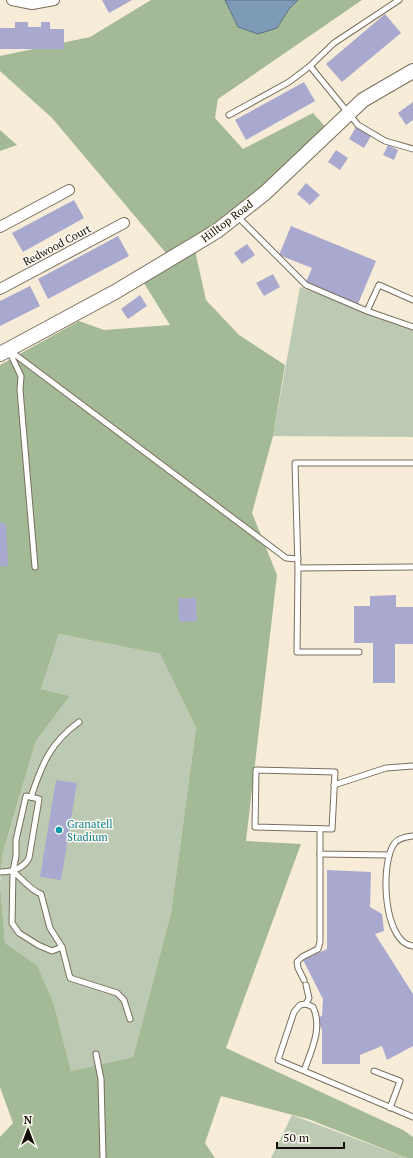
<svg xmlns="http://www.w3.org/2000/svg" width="413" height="1158" font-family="'PT Serif',serif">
	<rect width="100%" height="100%" fill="#f7ecd8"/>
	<!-- green -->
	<g fill="#bccab4">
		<polygon points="300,287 413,329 413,437 273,436"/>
		<polygon points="59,634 160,654 196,728 171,913 133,1057 71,1071 54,1004 37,965 5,943 0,883 3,852 36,741 70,696 41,689"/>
		<polygon points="292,1115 407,1158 271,1158"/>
	</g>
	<!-- forest -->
	<g fill="#a4ba97">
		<polygon points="151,0 362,0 218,99 215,118 243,149 313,113 329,131 194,246 206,300 239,335 285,365 273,436 252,513 277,575 246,841 301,844 226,1048 403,1130 413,1137 413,1158 407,1158 308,1119 221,1096 205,1143 215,1158 0,1158 0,1137 13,1123 0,1087 0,883 5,943 37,965 54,1004 71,1071 133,1057 171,913 196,728 160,654 59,634 41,689 70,696 36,741 3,852 0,879 0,365 79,321 104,330 170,325 142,280 171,259 52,118 0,71 0,56 90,37"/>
		<polygon points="0,130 17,145 0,151"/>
	</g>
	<!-- water -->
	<polygon fill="#7d9ab7" stroke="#5d7183" points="225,0 298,0 289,9 277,28 258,34 238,27"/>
	<!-- building -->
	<g fill="#a9a9cf">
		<polygon points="102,0 132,0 109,13"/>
		<polygon points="385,14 401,33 342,82 326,64"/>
		<polygon points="15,22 28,22 28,27 41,27 41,22 50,22 50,29 64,29 64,49 0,49 0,28 15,28"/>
		<polygon points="304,82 315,101 246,140 235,120"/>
		<polygon points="413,102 413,120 406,125 398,113"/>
		<polygon points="356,127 371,136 364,148 349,139"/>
		<polygon points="388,145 398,150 394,160 383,155"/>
		<polygon points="336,150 348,158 340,170 328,162"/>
		<polygon points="306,183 320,195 310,205 297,194"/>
		<polygon points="74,200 84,218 23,252 12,233"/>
		<polygon points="291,226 376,261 358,304 306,282 312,268 279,255"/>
		<polygon points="118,236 129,256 48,299 38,279"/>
		<polygon points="247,244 255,255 242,264 234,253"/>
		<polygon points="273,274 280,287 264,296 256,283"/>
		<polygon points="30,286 40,306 0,326 0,301"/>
		<polygon points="140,295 147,306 128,319 121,309"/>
		<polygon points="0,523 6,523 8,566 0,566"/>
		<polygon points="396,595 396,607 413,607 413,644 395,644 395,683 373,683 373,643 354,643 354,606 370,606 370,596"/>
		<polygon points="178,598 196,598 197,621 179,622"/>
		<polygon points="56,780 77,783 61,880 40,877"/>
		<polygon points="327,870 371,872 370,907 382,914 384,931 375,934 413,994 413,1046 387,1060 382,1046 360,1055 360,1064 322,1064 322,1030 317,1018 322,1016 323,999 303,960 327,949"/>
	</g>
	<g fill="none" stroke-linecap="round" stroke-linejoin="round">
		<!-- lane casing -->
		<g stroke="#796e5d" stroke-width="7">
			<g id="lane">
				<polyline points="310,66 358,125 385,141 413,149"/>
				<polyline points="229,115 289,82 310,66 334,43 399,0"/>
				<polyline points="237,216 306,285 367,311 413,327"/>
				<polyline points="367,311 379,285 413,300"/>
				<polyline points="9,350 286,558 298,559"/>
				<polyline points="9,351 21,376 20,390 35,567"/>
				<polyline points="413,463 295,463 298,568 413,567"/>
				<polyline points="298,568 297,652 359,652"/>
				<polygon points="256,770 335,772 332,829 255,827"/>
				<polyline points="334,785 386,768 413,766"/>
				<path d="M31,797C42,764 50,743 79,722"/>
				<polyline points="320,829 320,854 389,855"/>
				<path d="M413,836C406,837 398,838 394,844C380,864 383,943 413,946"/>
				<path d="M0,872C12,872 23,869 29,858L39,799L26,796L16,840V856L13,871L12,923L19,933L38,945L52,951L62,947L50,928L41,894C30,890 22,879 13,871"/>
				<polyline points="62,947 70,978 117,993 124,1000 130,1019"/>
				<polyline points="304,980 298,968 297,962 302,957 318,949 320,942 320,854"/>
				<polyline points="306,985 309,998 306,1004"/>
				<polyline points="96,1054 101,1079 103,1158"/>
				<path d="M304,1071C311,1051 323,1028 313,1007L306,1004L300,1005L294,1012L278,1060L413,1117"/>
				<polyline points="374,1071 400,1081 390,1108"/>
			</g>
		</g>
		<!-- street casing -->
		<g stroke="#796e5d" stroke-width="12">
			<g id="street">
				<polyline points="12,0 32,4 54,0"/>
				<polyline points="0,227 69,190"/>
				<polyline points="0,289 124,223"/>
			</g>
		</g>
		<!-- secondary casing -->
		<g stroke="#796e5d" stroke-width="16">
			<polyline id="secondary" points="0,354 115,292 217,231 265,193 363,100 413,71"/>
		</g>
		<!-- lane -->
		<use href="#lane" stroke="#fff" stroke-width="5"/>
		<!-- street -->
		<use href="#street" stroke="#fff" stroke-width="10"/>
		<!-- secondary -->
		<use href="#secondary" stroke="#fff" stroke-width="14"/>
	</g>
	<!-- markers -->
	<circle fill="#0f9aa8" stroke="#fefaf2" stroke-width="1.5" cx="59" cy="830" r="4"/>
	<g text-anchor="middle" stroke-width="3" stroke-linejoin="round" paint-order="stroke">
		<!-- street labels -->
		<g font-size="11" fill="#131009" stroke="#fefaf2">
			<text transform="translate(227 221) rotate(-37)" y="4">Hilltop Road</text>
			<text transform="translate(57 245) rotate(-28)" y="4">Redwood Court</text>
		</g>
		<!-- culture labels -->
		<g font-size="11" fill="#0d838f" stroke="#fefaf2" text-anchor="start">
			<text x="67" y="828">Granatell<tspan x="67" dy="13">Stadium</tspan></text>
		</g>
	</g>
	<!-- north arrow -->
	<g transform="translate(28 1130)" stroke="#fefaf2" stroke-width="3" paint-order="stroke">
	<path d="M0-3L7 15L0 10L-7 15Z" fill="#131009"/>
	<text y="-6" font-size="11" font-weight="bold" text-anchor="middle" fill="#131009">N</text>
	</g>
	<!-- scale -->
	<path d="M277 1142v6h67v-6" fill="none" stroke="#131009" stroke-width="2"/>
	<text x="283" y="1142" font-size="12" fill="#131009" stroke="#fefaf2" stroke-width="3" paint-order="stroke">50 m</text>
</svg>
